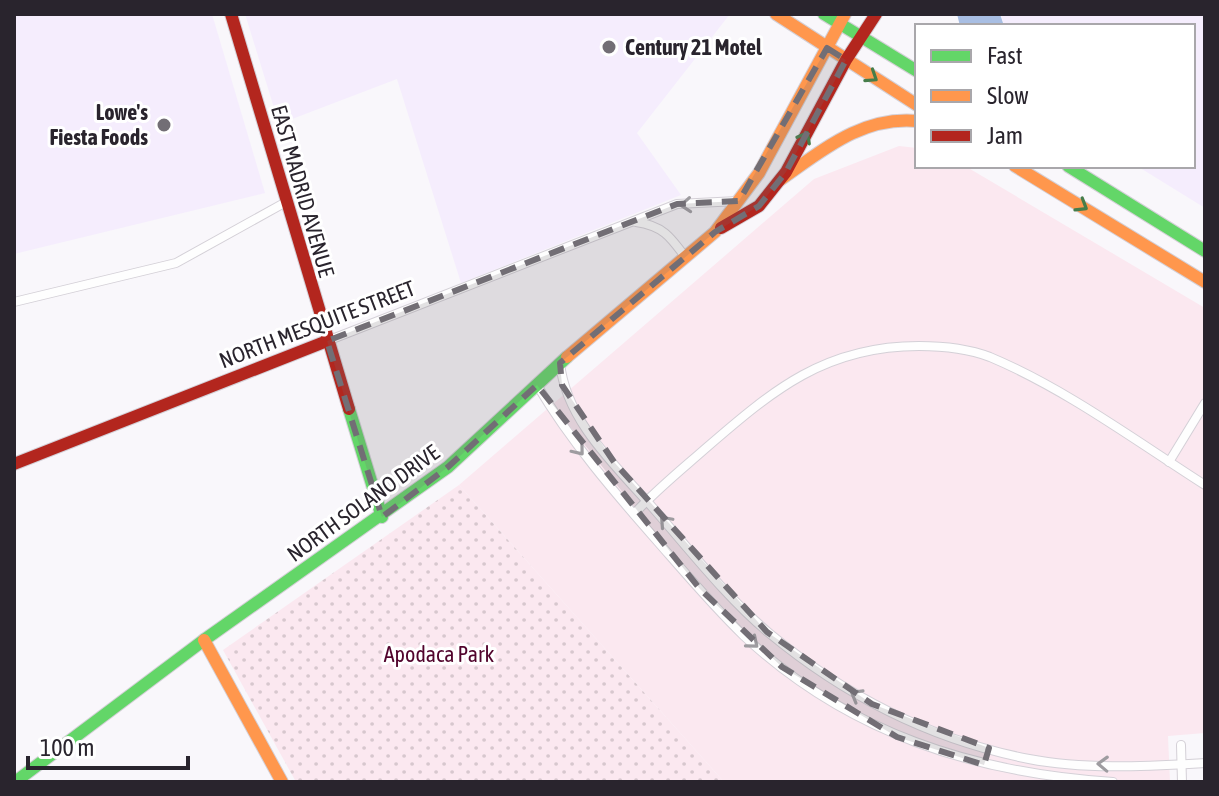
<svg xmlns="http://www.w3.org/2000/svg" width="1219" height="796" font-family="'Asap Condensed',sans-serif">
	<defs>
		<pattern id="park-dots" width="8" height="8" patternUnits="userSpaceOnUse" patternTransform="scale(2)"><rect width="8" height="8" fill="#fbe8f0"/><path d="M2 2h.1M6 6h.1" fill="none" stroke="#d7c7ce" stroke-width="1.8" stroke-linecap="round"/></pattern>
		<pattern id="water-waves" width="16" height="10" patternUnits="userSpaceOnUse" patternTransform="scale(2)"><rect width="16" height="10" fill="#a8bee3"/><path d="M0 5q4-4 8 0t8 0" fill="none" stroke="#91a3c3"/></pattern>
	</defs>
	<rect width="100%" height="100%" fill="#f9f7fb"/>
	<!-- built -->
	<g fill="#f5edfd">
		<polygon points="14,14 212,14 265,193 14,254"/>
		<polygon points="245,14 730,14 637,133 681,195 461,283 397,79 279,124"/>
		<polygon points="1001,14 1205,14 1205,208 1137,166 1193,166 1193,26 1004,26"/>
	</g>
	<!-- green -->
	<polygon fill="#fbe8f0" points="899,146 917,148 917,166 965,166 1205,308 1205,733 1168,736 1170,782 724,782 459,485 814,179"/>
	<!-- park -->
	<polygon fill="url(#park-dots)" points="459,485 724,782 296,782 223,650"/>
	<!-- water -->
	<polygon fill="url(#water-waves)" points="957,14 1000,14 1004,26 960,26"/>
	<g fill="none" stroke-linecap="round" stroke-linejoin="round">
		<!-- street casing -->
		<g stroke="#d4d0d7" stroke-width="10">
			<g id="street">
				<path d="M636,222C663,226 670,236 686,258"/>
				<polyline points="14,302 176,263 286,202"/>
				<polyline points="327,341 677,204 738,201"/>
				<path d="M560,363C566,421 616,466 653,508C690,550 726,597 769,633C845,696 932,740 1029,759C1085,770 1148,766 1205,763"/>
				<path d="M537,385C571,442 614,492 658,542C686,574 714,607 744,636C848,733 974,773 1113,782"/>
				<polyline points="1169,462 1205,403"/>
				<path d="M634,514C656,490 681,470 706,448C773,390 825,346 919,346C941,346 969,349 990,357C1066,389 1136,441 1205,485"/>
				<polyline points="1181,745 1182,782"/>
			</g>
		</g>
		<!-- fast casing -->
		<g stroke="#d4d0d7" stroke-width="14">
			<g id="fast">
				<polyline points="824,14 917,71"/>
				<polyline points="1068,166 1205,251"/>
				<polyline points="349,409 382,517"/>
				<polyline points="15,782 204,640 448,467 567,357"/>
			</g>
		</g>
		<!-- slow casing -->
		<g stroke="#d4d0d7" stroke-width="14">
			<g id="slow">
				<polyline points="776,14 917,105"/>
				<polyline points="1015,166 1205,282"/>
				<path d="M780,180C823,150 862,116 917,121"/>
				<polyline points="567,357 715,232 759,173 845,14"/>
				<polyline points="204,640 282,782"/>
			</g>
		</g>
		<!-- jam casing -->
		<g stroke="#d4d0d7" stroke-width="14">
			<g id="jam">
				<polyline points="231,14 349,409"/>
				<polyline points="721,228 759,206 786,172 846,60 876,14"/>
				<polyline points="14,464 327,341"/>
			</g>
		</g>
		<!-- street -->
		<use href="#street" stroke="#fefefe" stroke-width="8"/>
		<!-- fast -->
		<use href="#fast" stroke="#63d668" stroke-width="12"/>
		<!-- slow -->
		<use href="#slow" stroke="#ff974d" stroke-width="12"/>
		<!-- jam -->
		<use href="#jam" stroke="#b3261e" stroke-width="12"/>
	</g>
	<!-- one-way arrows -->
	<defs><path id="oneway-chevron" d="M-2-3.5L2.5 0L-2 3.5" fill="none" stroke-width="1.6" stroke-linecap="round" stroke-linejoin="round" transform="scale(2)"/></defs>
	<g stroke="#467d4a">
		<use href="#oneway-chevron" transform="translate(872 77) rotate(33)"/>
		<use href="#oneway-chevron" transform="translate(805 137) rotate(-62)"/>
		<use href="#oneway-chevron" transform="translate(1082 206) rotate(31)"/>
	</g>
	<g stroke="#9e9ca0">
		<use href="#oneway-chevron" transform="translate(686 205) rotate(175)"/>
		<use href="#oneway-chevron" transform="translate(579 450) rotate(51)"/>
		<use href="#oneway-chevron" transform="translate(665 521) rotate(-132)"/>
		<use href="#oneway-chevron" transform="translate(753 643) rotate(40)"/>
		<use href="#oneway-chevron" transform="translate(856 695) rotate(-150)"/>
		<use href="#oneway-chevron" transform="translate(1103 764) rotate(-178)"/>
	</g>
	<!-- marked area -->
	<path fill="#726e75" fill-opacity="0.2" stroke="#726e75" stroke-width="6" stroke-dasharray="16 10" stroke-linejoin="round" d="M827,48L846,60L786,172L759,206L715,232L560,363L562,385L614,462L767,632L872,704L989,748L984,765L897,737L782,667L700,589L537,385L448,467L382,517L327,341L677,204L739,201Z"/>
	<!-- markers -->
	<g fill="#726e75" stroke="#fff" stroke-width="3">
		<circle cx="609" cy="47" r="8"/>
		<circle cx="164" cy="125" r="8"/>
	</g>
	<g text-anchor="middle" stroke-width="6" stroke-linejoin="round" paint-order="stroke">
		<!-- poi labels -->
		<g font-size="22" font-weight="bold" fill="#29242d" stroke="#fff" text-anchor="start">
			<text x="625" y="55">Century 21 Motel</text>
			<text x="148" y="120" text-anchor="end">Lowe's<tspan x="148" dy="25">Fiesta Foods</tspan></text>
		</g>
		<!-- street labels -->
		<g font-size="22" fill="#29242d" stroke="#fff">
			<text transform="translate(303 191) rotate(74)" y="8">EAST MADRID AVENUE</text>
			<text transform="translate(317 324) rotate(-21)" y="8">NORTH MESQUITE STREET</text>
			<text transform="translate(363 503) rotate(-36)" y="8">NORTH SOLANO DRIVE</text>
		</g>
		<!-- park labels -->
		<g font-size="22" fill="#51032c" stroke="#fff">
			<text x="439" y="662">Apodaca Park</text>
		</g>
	</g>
	<!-- border -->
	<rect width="1219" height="796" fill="none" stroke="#29242d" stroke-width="32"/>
	<!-- legend -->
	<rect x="915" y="24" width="280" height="144" fill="#ffffff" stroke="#a9a7ab" stroke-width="2"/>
	<rect x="931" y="50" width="40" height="12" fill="#63d668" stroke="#a9a7ab" stroke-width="2"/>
	<text x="987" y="64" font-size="24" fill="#29242d">Fast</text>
	<rect x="931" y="90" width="40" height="12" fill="#ff974d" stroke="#a9a7ab" stroke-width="2"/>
	<text x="987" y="104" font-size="24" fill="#29242d">Slow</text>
	<rect x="931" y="130" width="40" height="12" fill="#b3261e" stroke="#a9a7ab" stroke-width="2"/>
	<text x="987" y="144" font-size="24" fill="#29242d">Jam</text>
	<!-- scale -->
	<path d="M28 756v12h160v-12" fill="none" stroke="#29242d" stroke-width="4"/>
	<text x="40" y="756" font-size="24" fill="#29242d" stroke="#ffffff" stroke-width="6" paint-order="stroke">100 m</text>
</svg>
